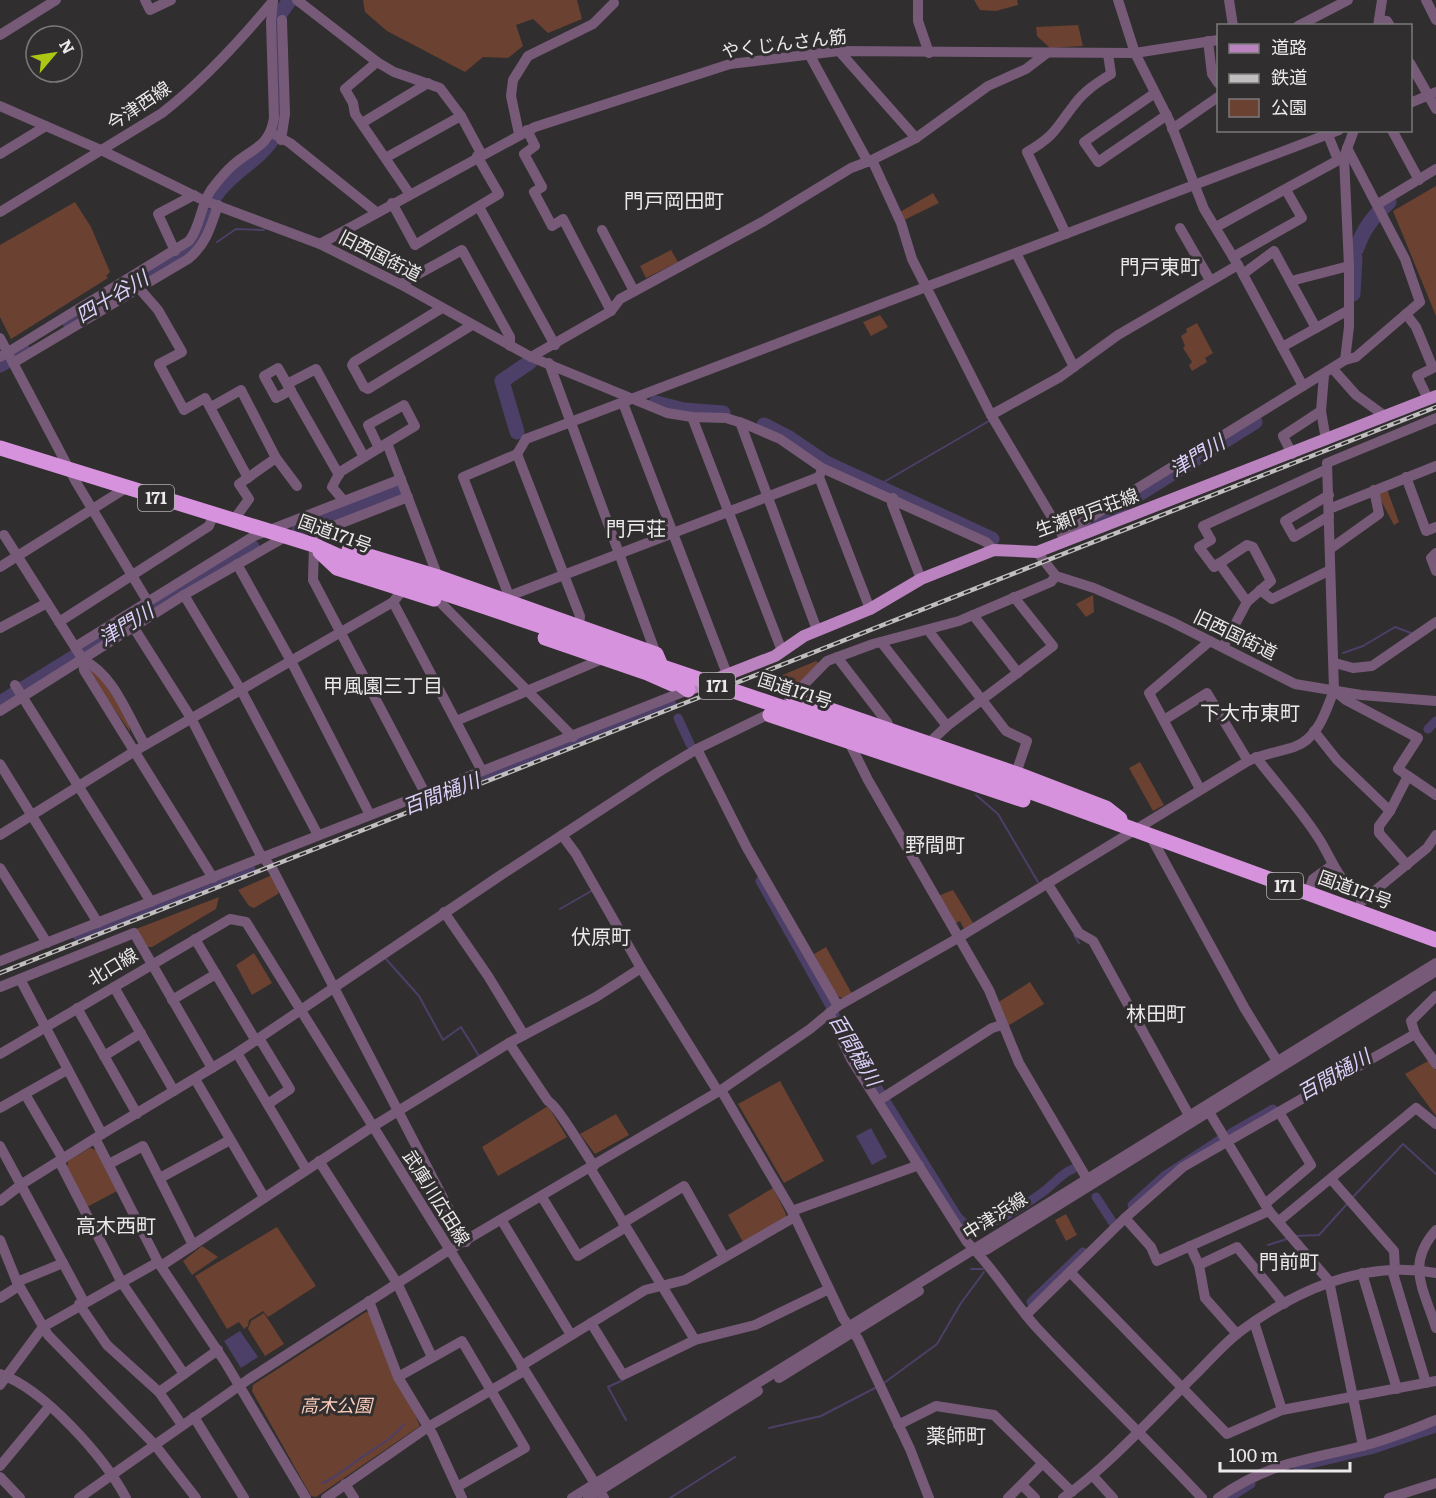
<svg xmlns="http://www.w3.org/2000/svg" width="1436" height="1498" font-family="Literata,'Noto Sans JP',serif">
	<rect width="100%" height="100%" fill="#312e2f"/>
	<!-- green -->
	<g fill="#6b4131">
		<polygon points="363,0 577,0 582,19 548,33 533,19 516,25 523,46 508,58 483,57 465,72 387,31 365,12"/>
		<polygon points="974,0 1017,0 1018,5 996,11 980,10"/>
		<polygon points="1078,25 1083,46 1050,48 1037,36 1036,27"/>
		<polygon points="1436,186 1436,316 1393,211"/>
		<polygon points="933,193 939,203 904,220 900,212"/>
		<polygon points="75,202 91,227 110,272 106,276 108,278 11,339 0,317 0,245"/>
		<polygon points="671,250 678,262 646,278 640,266"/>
		<polygon points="880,315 888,327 871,336 863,322"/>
		<polygon points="1197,323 1213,353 1205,358 1207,362 1192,371 1189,365 1192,362 1183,348 1185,346 1181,336 1187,332 1186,329"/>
		<polygon points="1387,489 1399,522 1394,525 1379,497 1379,493"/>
		<polygon points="1093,595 1094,612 1086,617 1076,604"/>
		<polygon points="816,661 819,663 793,691 766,682"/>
		<polygon points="94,668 129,720 130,732 88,671"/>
		<polygon points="1140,762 1164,805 1153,811 1129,768"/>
		<polygon points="272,875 279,889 278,894 254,908 249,906 238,890"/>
		<polygon points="953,890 973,923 964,929 960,921 954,924 938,896"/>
		<polygon points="219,897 216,909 152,947 146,947 136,929"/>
		<polygon points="826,947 852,994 843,998 837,996 814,954"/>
		<polygon points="254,953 272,983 252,995 236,965"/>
		<polygon points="1030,982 1044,1004 1006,1027 997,1003"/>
		<polygon points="1428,1061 1436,1070 1436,1116 1405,1074"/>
		<polygon points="780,1081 824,1161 784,1183 738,1104"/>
		<polygon points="548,1106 567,1137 498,1176 482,1147"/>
		<polygon points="616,1114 629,1135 595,1154 580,1134"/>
		<polygon points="90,1148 96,1150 117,1191 87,1207 67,1167 68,1161"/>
		<polygon points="773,1188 786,1214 786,1218 743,1242 728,1215"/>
		<polygon points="1066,1214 1077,1235 1066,1241 1055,1220"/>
		<polygon points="277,1227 316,1286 268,1317 263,1311 249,1320 248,1326 244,1329 239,1322 227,1329 195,1276"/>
		<polygon points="202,1246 218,1257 192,1275 183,1261"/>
		<polygon points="366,1312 371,1313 420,1426 316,1497 311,1496 252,1391 253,1385"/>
		<polygon points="264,1313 284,1344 265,1356 248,1329 251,1321"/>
	</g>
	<!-- water -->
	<g fill="#4c3f68">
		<polygon points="871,1128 887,1157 872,1165 856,1136"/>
		<polygon points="240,1331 258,1357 241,1368 224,1341"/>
	</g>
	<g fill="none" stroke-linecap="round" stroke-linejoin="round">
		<!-- stream -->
		<g stroke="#4c3f68" stroke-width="2">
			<polyline points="217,242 236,229 264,230"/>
			<polyline points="877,486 989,421"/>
			<polyline points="1343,653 1363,646 1395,627 1411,633"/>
			<polyline points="976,795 998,814 1038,882"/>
			<polyline points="560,909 593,890"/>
			<polyline points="1074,935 1079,943"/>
			<polyline points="386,959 419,996 443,1040 461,1027 479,1056"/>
			<polyline points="1353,1197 1403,1144 1436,1174"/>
			<polyline points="1296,1236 1319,1235 1347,1204"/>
			<polyline points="1268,1245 1287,1239"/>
			<polyline points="971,1269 983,1269"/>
			<polyline points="623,1380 608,1387 626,1420"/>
			<polyline points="884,1383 937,1344 961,1303 984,1272"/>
			<polyline points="769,1428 821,1416 875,1388"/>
			<path d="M323,1483C336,1477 343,1471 355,1462C371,1449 391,1442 404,1424"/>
			<polyline points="670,1498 735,1457"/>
		</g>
		<!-- canal -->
		<g stroke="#4c3f68" stroke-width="9">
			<polyline points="678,718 690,744"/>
			<polyline points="1428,729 1436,721"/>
			<polyline points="414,803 672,704"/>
			<polyline points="760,881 835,1015"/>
			<polyline points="77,936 251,869"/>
			<path d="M844,1033L958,1217L967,1226C987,1232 1026,1204 1043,1192C1054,1184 1060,1174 1073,1169"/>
			<polyline points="1231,1133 1273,1109"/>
			<polyline points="1096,1197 1113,1223"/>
			<polyline points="1132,1205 1164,1176 1221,1139"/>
			<polyline points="1031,1302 1083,1252"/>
			<polyline points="1297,1467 1374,1449 1436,1428"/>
			<polyline points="1229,1498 1251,1484"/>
		</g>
		<!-- river -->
		<g stroke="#4c3f68" stroke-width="15">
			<path d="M216,195C233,169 267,158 278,128L275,21L290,0"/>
			<path d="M1357,248C1363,229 1374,215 1389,202"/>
			<polyline points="1353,294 1355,258"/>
			<polyline points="70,323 185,253 200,239 209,216"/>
			<polyline points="0,365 23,351"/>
			<polyline points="656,403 684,410 723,413"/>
			<polyline points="764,425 789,438 826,463 992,539"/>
			<polyline points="517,432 502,381 530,362"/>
			<polyline points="299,528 402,489"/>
			<polyline points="1075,531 1089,525 1255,422"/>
			<polyline points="0,703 252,547"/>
		</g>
		<!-- minor -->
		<g stroke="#765a78" stroke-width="10">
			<polyline points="145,0 150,10 171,0"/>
			<polyline points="297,0 377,62 394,72 440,88 461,116 482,155"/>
			<polyline points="918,0 918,21 929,53"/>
			<polyline points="1118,0 1135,53 1170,122 1204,209 1238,265 1303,386"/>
			<polyline points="1229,0 1233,26"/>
			<polyline points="1426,0 1436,20"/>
			<polyline points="1379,20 1387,21 1390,26"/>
			<polyline points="1298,26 1348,0"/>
			<polyline points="1378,26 1382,0"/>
			<polyline points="0,35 56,0"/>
			<polyline points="1208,41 1212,74 1218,83"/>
			<polyline points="839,51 916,138"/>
			<polyline points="809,54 868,162"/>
			<polyline points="377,62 345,89 353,103 355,114 409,193"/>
			<polyline points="1410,63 1436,109"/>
			<polyline points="1155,93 1084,142 1098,162 1167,115"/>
			<polyline points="1410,103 1436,92"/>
			<polyline points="0,106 101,150 205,201 320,244 400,284 531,357 667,413 692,417 726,418 745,424 780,439 822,468 986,542 994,550"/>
			<polyline points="362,123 428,83"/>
			<polyline points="1172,129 1218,97"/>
			<polyline points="527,130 535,146 524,154 542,187 534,192 552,226 563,219 611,311"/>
			<polyline points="1326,130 1338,160"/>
			<polyline points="1392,130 1419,180"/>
			<polyline points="272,133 290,143 376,212"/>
			<polyline points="519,134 511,96 513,80 528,56 593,24 614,3"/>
			<polyline points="281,140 285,114 282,20"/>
			<polyline points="0,154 46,126"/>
			<polyline points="387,157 461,116"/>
			<polyline points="872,160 901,223 912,259 991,415 1066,541"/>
			<polyline points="392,203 415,245 499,194 477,156"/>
			<polyline points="1378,204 1436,169"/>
			<polyline points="479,207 555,345"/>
			<path d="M0,212L162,113C204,80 239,42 273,1"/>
			<polyline points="1216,227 1344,157"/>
			<polyline points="1180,228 1210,280"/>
			<polyline points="602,230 634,291"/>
			<path d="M1066,234L1027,152C1056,135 1055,129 1074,105C1084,91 1097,83 1111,74L1108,54"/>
			<polyline points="320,244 535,127 730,64 839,51 1135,53 1218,40"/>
			<polyline points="175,251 158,214 194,195"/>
			<polyline points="1016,253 1074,367"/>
			<polyline points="1233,257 1302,218 1286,190"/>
			<polyline points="1243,274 1274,251 1316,328"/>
			<polyline points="1291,281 1349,266"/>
			<polyline points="400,284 462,250 510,337 510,346"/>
			<polyline points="138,287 158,310 182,352 159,364 184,410 205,398 248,478"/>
			<polyline points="442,308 354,362 352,365 364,387 368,389 472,325"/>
			<polyline points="1406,314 1416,327 1433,368 1417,376 1428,399"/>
			<polyline points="0,338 76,482 148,602"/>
			<polyline points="1282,347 1345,312 1349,313"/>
			<path d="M0,357L189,241C201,226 200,206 211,190C217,182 225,172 233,165C252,148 269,148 274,118L271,22L273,0"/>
			<polyline points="531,357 611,311 620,299 764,221 851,168 872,160 916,138 988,86 1026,69 1047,53"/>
			<polyline points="1345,360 1349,327 1349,266 1344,157 1354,130"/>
			<path d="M13,363L188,259C206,245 211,226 218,205"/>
			<polyline points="549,363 656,654"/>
			<polyline points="1333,369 1356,395 1385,416"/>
			<polyline points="1324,375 1321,411 1326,440"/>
			<polyline points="287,384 278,368 264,376 276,398 291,390"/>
			<polyline points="623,403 727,674"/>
			<polyline points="211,407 241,390 276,458 297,486"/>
			<polyline points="991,415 1060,377 1118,335 1238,265"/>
			<polyline points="692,417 782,651"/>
			<polyline points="740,422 817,630"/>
			<polyline points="387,443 379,448 368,425 404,405 415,426 387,443 438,577"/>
			<polyline points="517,454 580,616 579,627"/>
			<polyline points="1292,454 1283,436 1321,411"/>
			<polyline points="821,472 819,477 870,609"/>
			<polyline points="339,475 287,384 316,369 364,457"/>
			<polyline points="1406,477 1426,531 1436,527"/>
			<polyline points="1329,495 1285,521 1294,537 1329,516"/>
			<polyline points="408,497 321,531 314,545 313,580 425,793"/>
			<polyline points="893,498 892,504 921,579"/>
			<polyline points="344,501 332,487 340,472 379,448"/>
			<polyline points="1329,509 1436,466"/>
			<polyline points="233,521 249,499 239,484 276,458"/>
			<polyline points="4,535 75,647 83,660 84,670 213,878"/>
			<polyline points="1062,535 1345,360 1356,357 1420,302 1405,259 1347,148"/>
			<polyline points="1330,549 1379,514 1374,490"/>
			<polyline points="1037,552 1056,576 1094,588 1170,621 1295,684 1361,695 1436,701"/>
			<polyline points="1436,553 1431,558 1436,571"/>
			<polyline points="1219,563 1247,602"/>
			<polyline points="237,564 291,661 370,815"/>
			<polyline points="0,567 126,488"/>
			<polyline points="1260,590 1272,599 1330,570"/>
			<polyline points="184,595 241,690 318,835"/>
			<polyline points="509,596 819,477"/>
			<polyline points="439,601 573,737"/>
			<polyline points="393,602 482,771"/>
			<polyline points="507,603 509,596 463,477 517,454 526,439 1339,130"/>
			<polyline points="973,615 1018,673"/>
			<polyline points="59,622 209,526 213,516"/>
			<polyline points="0,628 47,603"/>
			<polyline points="134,628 191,718 259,852 273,870 466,1242"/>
			<polyline points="928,630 1006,731 1027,741 1016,773"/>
			<polyline points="881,642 947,726"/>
			<polyline points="75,647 254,536 401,479"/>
			<polyline points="1223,647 1247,602 1271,581 1253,547 1247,545 1214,567 1199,547 1211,540 1203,526 1327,469"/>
			<polyline points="837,657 887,722 890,729"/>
			<path d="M83,660C114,674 128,717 145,745"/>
			<polyline points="1335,663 1353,668 1372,666 1436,622"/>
			<polyline points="15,685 151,902"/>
			<polyline points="1336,692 1346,700 1418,738 1398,769 1408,776"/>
			<polyline points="789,700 827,661 873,644 959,621 1051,582 1056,576"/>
			<polyline points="0,711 184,595 285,537"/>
			<polyline points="1164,720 1207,693 1248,761"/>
			<polyline points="456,721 607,657"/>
			<polyline points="1314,731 1337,760 1390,811 1408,776 1436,795"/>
			<polyline points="852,739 851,746 868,780 989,990 1019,1063 1090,1184"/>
			<polyline points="929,743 947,726 1053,646 1014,597"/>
			<polyline points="697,749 747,848 838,1006"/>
			<path d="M1256,757C1277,785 1303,812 1321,842C1336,868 1338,880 1364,900"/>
			<polyline points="0,764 98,923"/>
			<polyline points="1200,789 1149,693 1210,641"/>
			<polyline points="1390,811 1379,826 1379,833 1407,865"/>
			<polyline points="0,835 135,751 393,602 402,591"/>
			<polyline points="562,835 576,854 641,968 717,1090"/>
			<polyline points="1151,837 1245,1009 1279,1064"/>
			<polyline points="0,868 47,943"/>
			<polyline points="1047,883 1079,933 1093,941 1191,1119"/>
			<polyline points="1308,894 1313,879 1331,866"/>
			<polyline points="1361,902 1427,848 1436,835"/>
			<polyline points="444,912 488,976 524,1035"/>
			<polyline points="195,939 256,1041"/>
			<polyline points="0,961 688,690"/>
			<polyline points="20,979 102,1134"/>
			<polyline points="0,987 134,933 212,1068"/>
			<polyline points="114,987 174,1091"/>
			<polyline points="1436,996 1411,1021 1415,1034 1436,1064"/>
			<polyline points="172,1000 216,974"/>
			<polyline points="77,1008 137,1114"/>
			<path d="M829,1013L851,1059L967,1242C993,1267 1011,1299 1036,1327C1090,1385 1148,1440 1202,1498"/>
			<polyline points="259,1038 290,1089 268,1104"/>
			<path d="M509,1043L548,1101C557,1105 585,1153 594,1166"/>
			<polyline points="237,1053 306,1169"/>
			<polyline points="0,1054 230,919 246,922 604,1498"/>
			<polyline points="104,1056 141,1033"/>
			<polyline points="195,1079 264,1197"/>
			<polyline points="721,1090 792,1211 843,1318 858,1339 910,1449 929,1498"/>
			<polyline points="25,1094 63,1159"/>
			<polyline points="878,1101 992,1028 1002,1025"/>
			<polyline points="0,1108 67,1070"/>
			<polyline points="1209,1112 1269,1211 1329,1281 1363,1446"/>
			<polyline points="96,1140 158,1262 225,1362 306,1498"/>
			<polyline points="0,1146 84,1302"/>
			<polyline points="59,1161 122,1283 184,1374"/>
			<polyline points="319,1161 397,1283 432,1357"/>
			<polyline points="109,1164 143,1146 193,1245"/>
			<polyline points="590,1168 695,1340"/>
			<polyline points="160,1178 230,1140"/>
			<polyline points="1331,1179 1394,1251 1395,1270"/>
			<polyline points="542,1197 578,1256 626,1227"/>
			<polyline points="0,1201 22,1184 102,1134 237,1053 501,875 657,773 697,749 775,711"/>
			<polyline points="1265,1204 1311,1165 1279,1112"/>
			<polyline points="792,1211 919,1165"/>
			<polyline points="1125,1218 1151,1247 1157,1261 1269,1211"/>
			<polyline points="502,1221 571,1335"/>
			<polyline points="1279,1221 1416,1108 1436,1124"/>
			<polyline points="623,1223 684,1186 724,1257"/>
			<path d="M1436,1230C1405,1265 1424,1289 1436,1328"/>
			<polyline points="0,1240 17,1282 48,1335 155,1445 196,1498"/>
			<polyline points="1190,1246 1199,1265 1205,1298 1237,1334"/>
			<polyline points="986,1250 1436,971"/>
			<polyline points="1199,1265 1237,1247 1284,1304"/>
			<polyline points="161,1266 372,1127 509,1043 596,997 641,968"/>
			<polyline points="1392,1270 1426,1383"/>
			<polyline points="1070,1272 1227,1434 1282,1410 1436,1381"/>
			<polyline points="1362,1273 1397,1389"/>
			<polyline points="17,1282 63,1263"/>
			<polyline points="0,1298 19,1286"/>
			<polyline points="369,1301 398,1377 433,1435 462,1498"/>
			<polyline points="79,1304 107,1345 159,1392 182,1425"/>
			<polyline points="1026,1315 1125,1218 1183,1167 1415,1034"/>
			<polyline points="1254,1322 1282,1410"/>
			<polyline points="591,1323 623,1375 695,1340 755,1325 829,1289"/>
			<polyline points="521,1366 645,1290 685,1280 793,1218"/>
			<path d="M0,1374C44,1389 104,1457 126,1498"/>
			<polyline points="398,1377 462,1341 525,1448 457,1487"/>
			<polyline points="779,1378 919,1291"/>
			<polyline points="0,1385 43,1327 158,1262"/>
			<polyline points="159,1392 218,1350"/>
			<polyline points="194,1417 244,1498"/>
			<polyline points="898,1425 936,1406 994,1415 1072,1492"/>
			<polyline points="0,1466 49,1407"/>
			<polyline points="1093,1476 1113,1498"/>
			<polyline points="0,1477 20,1498"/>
			<polyline points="345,1484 354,1498"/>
			<polyline points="1022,1485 1035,1498"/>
			<path d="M79,1498L249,1379L449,1250L721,1090L810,1029L838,1006L958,938L1248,761C1263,754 1279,752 1294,747C1318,739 1326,711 1334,690L1327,463L1436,418"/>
			<polyline points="326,1498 428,1427 524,1371"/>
			<polyline points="572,1498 1436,963"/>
			<polyline points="588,1498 758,1391"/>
			<polyline points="1008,1498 1043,1463"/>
			<path d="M1063,1498C1112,1463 1152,1417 1196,1374C1209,1361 1223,1345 1238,1333C1294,1291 1364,1259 1436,1273"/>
			<path d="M1218,1498C1271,1461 1306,1461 1366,1445C1390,1439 1413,1429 1436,1420"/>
			<polyline points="1389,1498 1436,1483"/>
		</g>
		<!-- major -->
		<polyline stroke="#bb82c0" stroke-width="12" points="688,690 775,656 804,636 870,609 921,579 994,550 1037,552 1436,396"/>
		<!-- highway -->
		<g stroke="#d792dd" stroke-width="15">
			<polyline points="0,448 314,545 352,562 1009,784 1436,940"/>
			<polyline points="349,550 438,577 656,654 664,673 688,690"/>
			<polyline points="320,552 337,568 434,599"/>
			<polyline points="545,638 647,673 672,684"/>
			<polyline points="793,697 1020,775 1106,808 1120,819"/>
			<polyline points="770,715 1023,800"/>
		</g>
		<!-- rail casing -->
		<g stroke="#c0bebf" stroke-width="4.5">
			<polyline id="rail" points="0,973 1436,407"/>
		</g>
		<!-- rail -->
		<use href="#rail" stroke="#312e2f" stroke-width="2" stroke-dasharray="7" stroke-linecap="butt"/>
	</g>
	<g text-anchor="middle" stroke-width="6" stroke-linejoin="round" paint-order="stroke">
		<!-- shield labels -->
		<g fill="#312e2f" stroke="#b3b1b2" stroke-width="1.5">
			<rect x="138" y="485" width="36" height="26" rx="4.5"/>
			<rect x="699" y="673" width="36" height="26" rx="4.5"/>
			<rect x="1267" y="873" width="36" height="26" rx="4.5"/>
		</g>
		<g font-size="16" font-weight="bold" fill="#ebe9ea">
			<text x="156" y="504">171</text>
			<text x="717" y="692">171</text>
			<text x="1285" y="892">171</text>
		</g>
		<!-- street labels -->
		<g font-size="18" fill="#ebe9ea" stroke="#312e2f">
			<text transform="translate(784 44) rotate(-7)" y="6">やくじんさん筋</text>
			<text transform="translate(139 106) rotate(-34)" y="6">今津西線</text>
			<text transform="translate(380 256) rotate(27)" y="6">旧西国街道</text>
			<text transform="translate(1087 513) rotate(-20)" y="6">生瀬門戸荘線</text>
			<text transform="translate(335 534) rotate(20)" y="6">国道171号</text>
			<text transform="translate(1235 635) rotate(26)" y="6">旧西国街道</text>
			<text transform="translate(795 691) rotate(18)" y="6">国道171号</text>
			<text transform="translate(1355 890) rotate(20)" y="6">国道171号</text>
			<text transform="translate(113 967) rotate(-31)" y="6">北口線</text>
			<text transform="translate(436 1198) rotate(58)" y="6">武庫川広田線</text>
			<text transform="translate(995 1216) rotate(-32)" y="6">中津浜線</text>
		</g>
		<!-- park labels -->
		<g font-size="18" font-style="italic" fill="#fbccba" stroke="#312e2f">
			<text x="336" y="1412">高木公園</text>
		</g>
		<!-- neighbourhood labels -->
		<g font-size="20" fill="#ebe9ea" stroke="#312e2f">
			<text x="674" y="208">門戸岡田町</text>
			<text x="1160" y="274">門戸東町</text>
			<text x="636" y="536">門戸荘</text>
			<text x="383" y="693">甲風園三丁目</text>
			<text x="1250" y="720">下大市東町</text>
			<text x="935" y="852">野間町</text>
			<text x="601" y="944">伏原町</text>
			<text x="1156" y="1021">林田町</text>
			<text x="116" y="1233">高木西町</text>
			<text x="1289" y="1269">門前町</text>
			<text x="956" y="1443">薬師町</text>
		</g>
		<!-- water labels -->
		<g font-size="20" font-style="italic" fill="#dcd0fb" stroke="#312e2f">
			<text transform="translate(112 297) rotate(-31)" y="7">四十谷川</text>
			<text transform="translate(1197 456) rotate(-31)" y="7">津門川</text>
			<text transform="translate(126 625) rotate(-32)" y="7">津門川</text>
			<text transform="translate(441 794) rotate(-21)" y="7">百間樋川</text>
			<text transform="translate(855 1050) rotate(59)" y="7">百間樋川</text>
			<text transform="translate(1334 1075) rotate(-30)" y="7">百間樋川</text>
		</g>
	</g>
	<!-- legend -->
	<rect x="1217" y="24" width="195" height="108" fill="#312e2f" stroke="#7b797a" stroke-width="1.5"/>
	<rect x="1229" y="44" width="30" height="9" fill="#bb82c0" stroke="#7b797a" stroke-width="1.5"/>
	<text x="1271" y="54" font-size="18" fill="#ebe9ea">道路</text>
	<rect x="1229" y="74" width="30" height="9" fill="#c0bebf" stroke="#7b797a" stroke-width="1.5"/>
	<text x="1271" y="84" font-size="18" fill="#ebe9ea">鉄道</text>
	<rect x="1229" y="99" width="30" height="18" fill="#6b4131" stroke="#7b797a" stroke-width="1.5"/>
	<text x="1271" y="114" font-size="18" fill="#ebe9ea">公園</text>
	<!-- north arrow -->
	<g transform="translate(54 54) rotate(61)"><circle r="28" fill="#312e2f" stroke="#7b797a" stroke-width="1.5"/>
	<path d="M0-4.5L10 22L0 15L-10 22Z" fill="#acc613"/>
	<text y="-9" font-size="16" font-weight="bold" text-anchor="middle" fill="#ebe9ea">N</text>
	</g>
	<!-- scale -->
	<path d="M1220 1462v9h130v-9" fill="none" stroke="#ebe9ea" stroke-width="3"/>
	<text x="1229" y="1462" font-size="18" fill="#ebe9ea" stroke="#312e2f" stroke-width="4.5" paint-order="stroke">100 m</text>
</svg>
